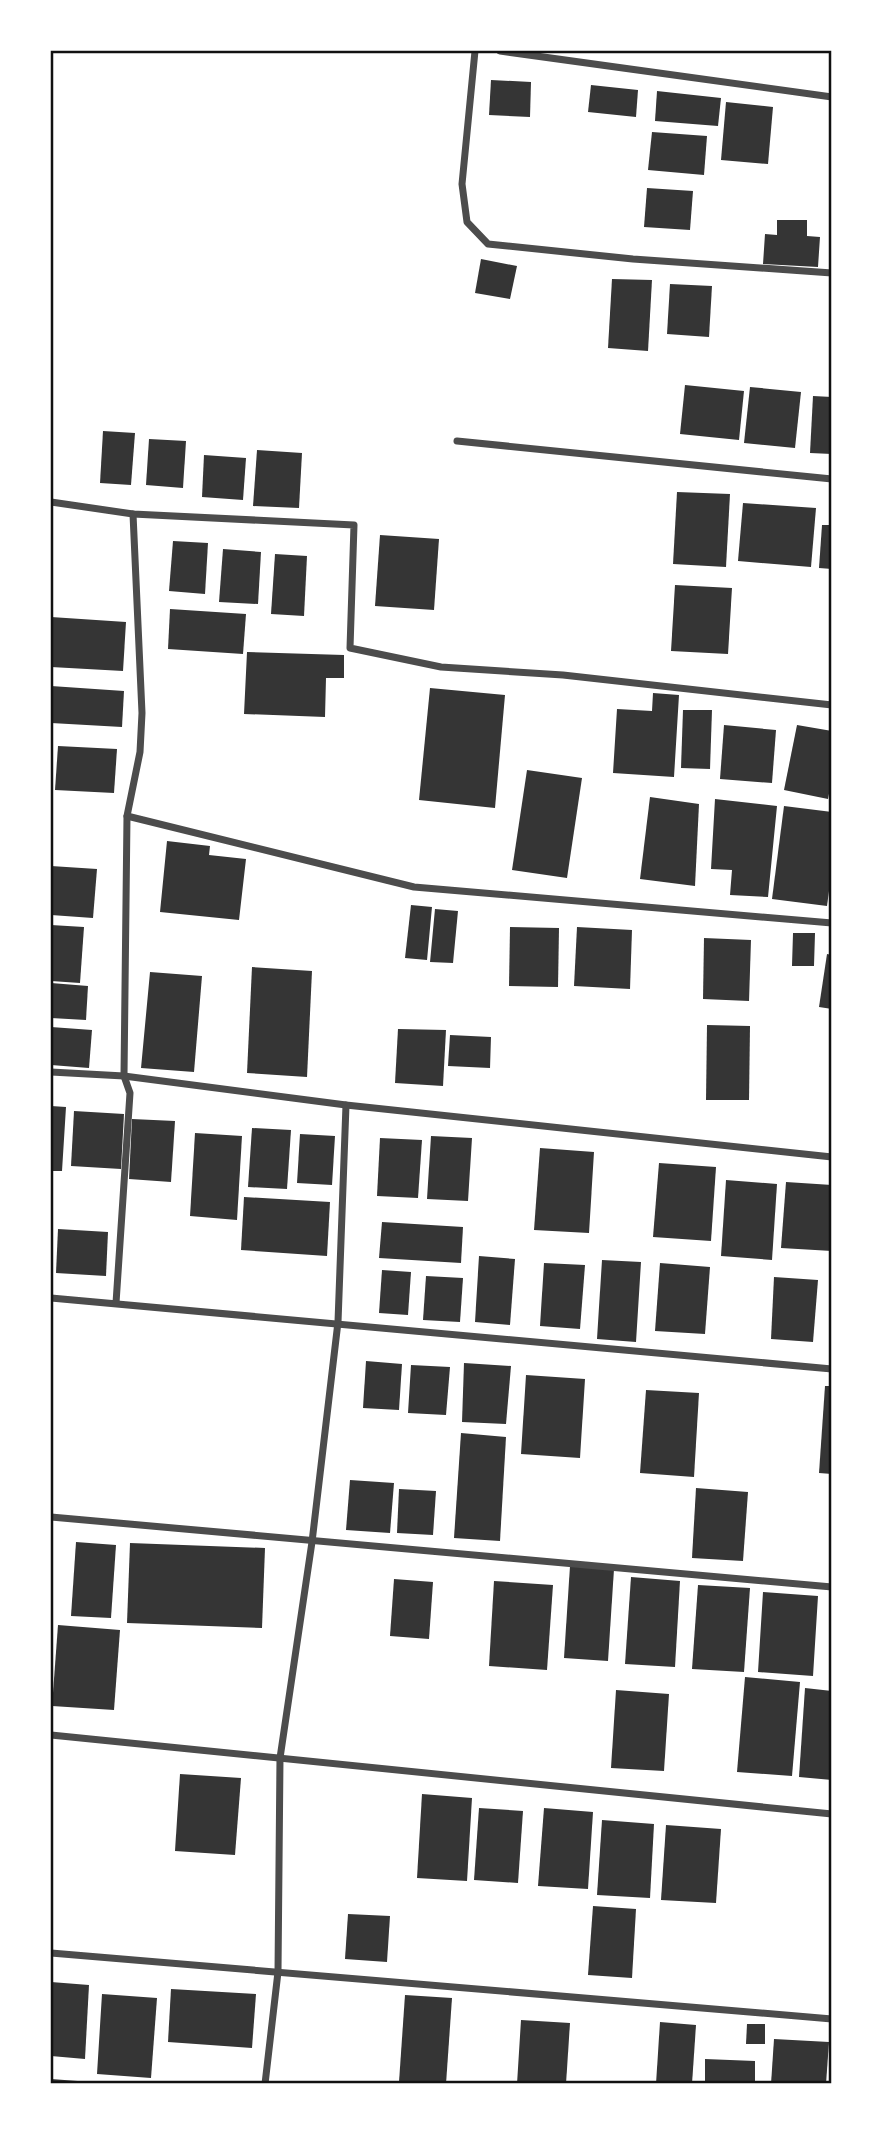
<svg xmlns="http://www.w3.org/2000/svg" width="883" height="2135" font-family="Signika,sans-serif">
	<rect width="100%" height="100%" fill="#fff"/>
	<!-- building -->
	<g fill="#353535">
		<polygon points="491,80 531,82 530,117 489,115"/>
		<polygon points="591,85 638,90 636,117 588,112"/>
		<polygon points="657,91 721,98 718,126 655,121"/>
		<polygon points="726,102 773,107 768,164 721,160"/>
		<polygon points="652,132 707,136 704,175 648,170"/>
		<polygon points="647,188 693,191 690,230 644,227"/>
		<polygon points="777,220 807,220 807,236 820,237 818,267 763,264 765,234 777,235"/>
		<polygon points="481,259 517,266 510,299 475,293"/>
		<polygon points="612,279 652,280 648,351 608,348"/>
		<polygon points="670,284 712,286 709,337 667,334"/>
		<polygon points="685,385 744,391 739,440 680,434"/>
		<polygon points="750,387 801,392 795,448 744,443"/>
		<polygon points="813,396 832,397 832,454 810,453"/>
		<polygon points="103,431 135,433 131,485 100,483"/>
		<polygon points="149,439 186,441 183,488 146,485"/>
		<polygon points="257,450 302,453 299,508 253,506"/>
		<polygon points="204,455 246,458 243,500 202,497"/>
		<polygon points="677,492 730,494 726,567 673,564"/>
		<polygon points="743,503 816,508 811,567 738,561"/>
		<polygon points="822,525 832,525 832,569 819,568"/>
		<polygon points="380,535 439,539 434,610 375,606"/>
		<polygon points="173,541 208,543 205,594 169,591"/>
		<polygon points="223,549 261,552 258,604 219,602"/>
		<polygon points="275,554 307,556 304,616 271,614"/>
		<polygon points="675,585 732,588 728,654 671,651"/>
		<polygon points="170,609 246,614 243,654 168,649"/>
		<polygon points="51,617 126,622 123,671 51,667"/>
		<polygon points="247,652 344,655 344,678 326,678 325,717 244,714"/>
		<polygon points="51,686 124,691 122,727 51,723"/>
		<polygon points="430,688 505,695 495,808 419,800"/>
		<polygon points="653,693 679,695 674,777 613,773 617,709 652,711"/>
		<polygon points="683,710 712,710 710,769 681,768"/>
		<polygon points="724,725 776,730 772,783 720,779"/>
		<polygon points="797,725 832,731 832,777 828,799 784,790"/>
		<polygon points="58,746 117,749 114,793 55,790"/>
		<polygon points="527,770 582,778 567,878 512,870"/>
		<polygon points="650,797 699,804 695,886 640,879"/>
		<polygon points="715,799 777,806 768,897 730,895 732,870 711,869"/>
		<polygon points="784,806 832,812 832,869 827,906 772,899"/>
		<polygon points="167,841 210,846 209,855 246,859 239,920 160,912"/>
		<polygon points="51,866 97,869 93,918 51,915"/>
		<polygon points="411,905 432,907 427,960 405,958"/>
		<polygon points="435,909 458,911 453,963 430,962"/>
		<polygon points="51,925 84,927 80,983 51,981"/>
		<polygon points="510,927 559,928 558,987 509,986"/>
		<polygon points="577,927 632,930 630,989 574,986"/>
		<polygon points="793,933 815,933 814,966 792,966"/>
		<polygon points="704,938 751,940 749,1001 703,999"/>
		<polygon points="827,954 832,955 832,1009 819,1007"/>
		<polygon points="252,967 312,971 307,1077 247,1073"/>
		<polygon points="150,972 202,976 194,1072 141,1068"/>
		<polygon points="51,983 88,986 86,1020 51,1018"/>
		<polygon points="707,1025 750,1026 749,1100 706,1100"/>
		<polygon points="51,1027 92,1030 89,1068 51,1065"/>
		<polygon points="398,1029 446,1030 443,1086 395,1083"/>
		<polygon points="450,1035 491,1037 490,1068 448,1066"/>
		<polygon points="51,1106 66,1107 62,1171 51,1171"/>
		<polygon points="74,1111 124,1114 121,1169 71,1166"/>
		<polygon points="132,1119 175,1121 171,1182 129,1179"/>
		<polygon points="252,1128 291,1130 287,1189 248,1187"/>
		<polygon points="195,1133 242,1136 237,1220 190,1216"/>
		<polygon points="300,1134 335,1136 332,1185 297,1183"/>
		<polygon points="431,1136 472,1138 468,1201 427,1199"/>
		<polygon points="380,1138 422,1140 418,1198 377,1196"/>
		<polygon points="540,1148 594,1152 589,1233 534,1230"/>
		<polygon points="659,1163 716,1167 711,1241 653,1237"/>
		<polygon points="726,1180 777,1184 772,1260 721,1256"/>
		<polygon points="786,1182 832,1185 832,1251 781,1248"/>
		<polygon points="244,1197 330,1202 327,1256 241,1250"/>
		<polygon points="382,1222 463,1227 461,1263 379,1258"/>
		<polygon points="58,1229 108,1232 106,1276 56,1273"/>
		<polygon points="479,1256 515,1259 510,1325 475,1322"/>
		<polygon points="602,1260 641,1262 636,1342 597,1339"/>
		<polygon points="544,1263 585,1265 580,1329 540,1326"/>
		<polygon points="660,1263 710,1267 705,1334 655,1331"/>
		<polygon points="382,1270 411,1272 408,1315 379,1313"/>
		<polygon points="426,1276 463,1278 460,1322 423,1320"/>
		<polygon points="774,1277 818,1280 813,1342 771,1339"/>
		<polygon points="366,1361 402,1364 399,1410 363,1408"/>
		<polygon points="464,1363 511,1366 506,1424 462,1422"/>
		<polygon points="411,1365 450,1367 446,1415 408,1413"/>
		<polygon points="526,1375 585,1379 580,1458 521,1454"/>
		<polygon points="825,1386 832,1386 832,1474 819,1473"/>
		<polygon points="646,1390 699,1393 694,1477 640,1473"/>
		<polygon points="461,1433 506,1437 500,1541 454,1538"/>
		<polygon points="350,1480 394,1483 390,1533 346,1530"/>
		<polygon points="696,1488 748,1492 743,1561 692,1558"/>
		<polygon points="399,1489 436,1491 433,1535 397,1533"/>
		<polygon points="76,1542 116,1545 111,1618 71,1616"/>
		<polygon points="130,1543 265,1548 262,1628 127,1623"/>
		<polygon points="570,1566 614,1569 608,1661 564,1658"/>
		<polygon points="631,1577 680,1581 675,1667 625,1664"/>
		<polygon points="394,1579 433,1582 429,1639 390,1636"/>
		<polygon points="494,1581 553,1585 547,1670 489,1666"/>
		<polygon points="698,1585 750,1588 744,1672 692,1669"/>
		<polygon points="763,1592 818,1596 813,1676 758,1672"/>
		<polygon points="58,1625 120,1630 114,1710 52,1706"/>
		<polygon points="745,1677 800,1682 792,1776 737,1772"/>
		<polygon points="805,1688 832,1691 832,1780 799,1777"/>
		<polygon points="616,1690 669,1694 664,1771 611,1768"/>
		<polygon points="180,1774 241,1778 235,1855 175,1851"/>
		<polygon points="422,1794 472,1798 467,1881 417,1878"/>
		<polygon points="479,1808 523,1811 518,1883 474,1880"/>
		<polygon points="544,1808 593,1812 588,1889 538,1886"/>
		<polygon points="602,1820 654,1824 650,1898 597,1895"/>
		<polygon points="666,1825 721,1829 716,1903 661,1900"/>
		<polygon points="593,1906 636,1909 632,1978 588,1975"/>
		<polygon points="348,1914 390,1916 387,1962 345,1959"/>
		<polygon points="51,1982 89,1985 85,2059 51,2056"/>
		<polygon points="171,1989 256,1994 252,2048 168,2042"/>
		<polygon points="102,1994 157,1998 151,2078 97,2074"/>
		<polygon points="405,1995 452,1998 446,2084 399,2082"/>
		<polygon points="521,2020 570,2023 566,2084 517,2084"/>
		<polygon points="660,2022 696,2025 692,2084 656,2084"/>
		<polygon points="747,2024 765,2024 765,2044 746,2044"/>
		<polygon points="774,2039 829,2042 826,2084 771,2084"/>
		<polygon points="705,2059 755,2061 755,2084 705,2084"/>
		<polygon points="51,2079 91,2082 90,2084 51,2084"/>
	</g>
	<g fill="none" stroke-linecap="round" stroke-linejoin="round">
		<!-- minor -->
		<g stroke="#4c4c4c" stroke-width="7">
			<polyline points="475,51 462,184 467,222 488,244 633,259 832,273"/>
			<polyline points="500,51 832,97"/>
			<polyline points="457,441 832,479"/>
			<polyline points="51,502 133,514 354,525 350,648 441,667 563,675 832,705"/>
			<polyline points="127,816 414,887 832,923"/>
			<polyline points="51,1072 124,1076 346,1105 832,1157"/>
			<polyline points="51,1298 832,1369"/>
			<polyline points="116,1303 130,1093 124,1076 127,816 140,752 142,713 133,514"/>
			<polyline points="51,1517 832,1587"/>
			<polyline points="51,1735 832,1814"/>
			<polyline points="51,1953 832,2019"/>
			<polyline points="265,2084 278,1972 280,1758 312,1542 338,1322 346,1105"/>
		</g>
	</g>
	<!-- border -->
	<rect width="883" height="2135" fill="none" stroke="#ffffff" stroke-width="105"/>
	<rect x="52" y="52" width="778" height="2030" fill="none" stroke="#111" stroke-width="2.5"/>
</svg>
